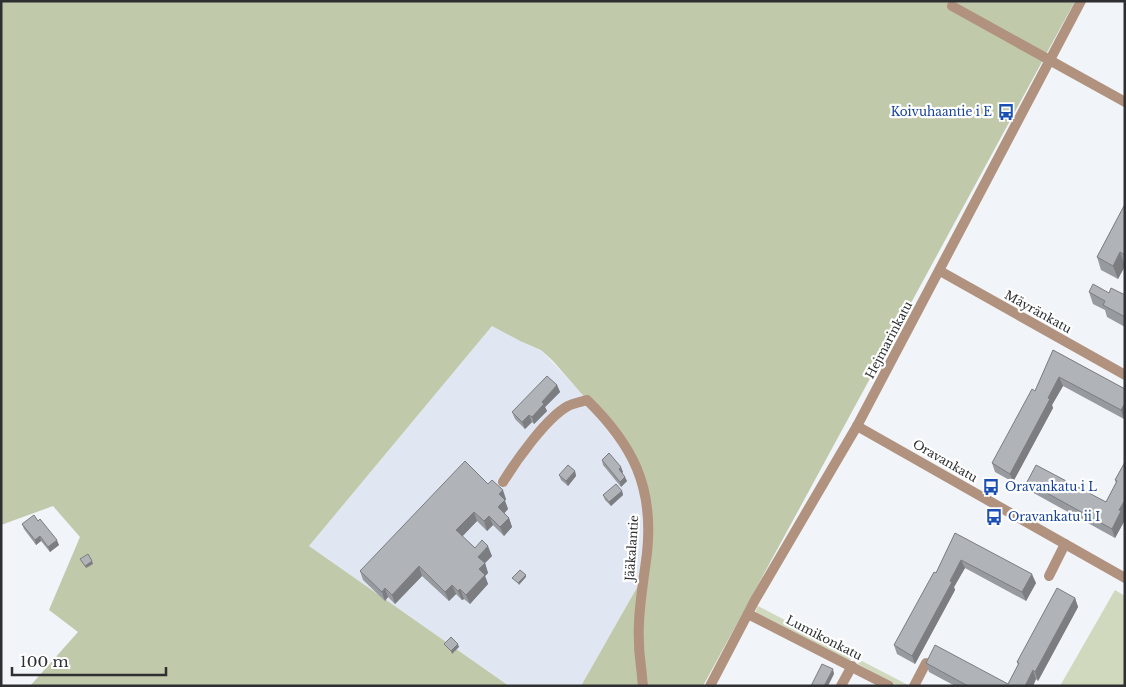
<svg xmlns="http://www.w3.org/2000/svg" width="1126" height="687" font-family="'Libre Baskerville',serif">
	<rect width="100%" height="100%" fill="#f1f4f9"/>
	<!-- built -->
	<polygon fill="#e0e7f3" points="492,326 520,341 541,350 612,426 646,501 643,577 581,686 509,686 309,546"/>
	<!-- green -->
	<g fill="#d0d9be">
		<polygon points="1115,590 1125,596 1125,686 1060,686"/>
		<polygon points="758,606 853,656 850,661 755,613"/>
		<polygon points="860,660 910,686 898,686 858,664"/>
	</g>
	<!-- forest -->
	<polygon fill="#c0c9aa" points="1,1 1075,1 703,686 581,686 643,577 648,524 634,462 587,400 553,361 541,350 520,341 492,326 309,546 509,686 30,686 78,632 49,610 80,537 53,506 1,525"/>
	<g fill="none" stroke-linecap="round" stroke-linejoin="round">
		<!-- minor -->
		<g stroke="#b1927f" stroke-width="10">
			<polyline points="952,6 1125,102"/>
			<polyline points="940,271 1125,375"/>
			<polyline points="857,426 1125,578"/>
			<path d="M503,482C516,461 546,418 568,406C574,403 581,402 587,400C633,445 654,487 647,553C642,593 635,626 641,667C642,673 642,680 643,686"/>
			<polyline points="1049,576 1065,544"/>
			<polyline points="748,614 889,686"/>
			<polyline points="710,686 755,600 857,426 1081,1"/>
			<polyline points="841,686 852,666"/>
			<polyline points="914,686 926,663"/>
		</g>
	</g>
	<!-- wall -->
	<g fill="#979a9e">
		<polygon points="1125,204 1125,266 1118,279 1101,270 1097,257"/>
		<polygon points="1089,292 1109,293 1125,295 1125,327 1107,317 1105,310 1093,304"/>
		<polygon points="1053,350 1125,389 1124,419 1063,386 1052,405 1053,408 1013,482 995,472 992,463 1035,391"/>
		<polygon points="557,385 560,392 545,407 547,411 534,424 532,422 525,429 515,419 512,412"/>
		<polygon points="602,460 623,472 622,473 627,481 621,487 603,465"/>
		<polygon points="1125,462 1124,517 1125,520 1115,538 1030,491 1027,482 1106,502 1116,483 1115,480"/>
		<polygon points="575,471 576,476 568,486 561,480 559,475"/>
		<polygon points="488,484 506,499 505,501 508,509 504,513 509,518 512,527 504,536 493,525 487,531 477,521 462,536 475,548 492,556 485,563 488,573 485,576 488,584 470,604 464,599 462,600 456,594 449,601 422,576 395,604 388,597 385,601 363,580 360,571"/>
		<polygon points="622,491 623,495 611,506 605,500 603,495"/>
		<polygon points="22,524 59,545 50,552 41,541 36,545 24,529"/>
		<polygon points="955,533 1036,583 1026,601 965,568 954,587 955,590 915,664 897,654 894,645 936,573"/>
		<polygon points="1075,598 1078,607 1038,681 1036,679 1033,686 955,686 929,672 926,663 1008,684 1018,665 1017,662"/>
	</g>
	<!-- shaded-wall -->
	<g fill="#7b7d81">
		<polygon points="1120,252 1125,266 1118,279 1113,266"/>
		<polygon points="1059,377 1063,386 1052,405 1053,408 1013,482 1010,474"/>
		<polygon points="557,385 560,392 545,407 547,411 534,424 532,417 542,402"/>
		<polygon points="1125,403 1125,417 1124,419 1121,410"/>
		<polygon points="529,415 532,422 525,429 522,422"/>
		<polygon points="621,467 623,472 621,474 619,469"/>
		<polygon points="575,471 576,476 568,486 566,481"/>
		<polygon points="625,477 627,481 621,487 620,482"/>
		<polygon points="503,490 506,499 505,501 508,509 501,517 498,507 499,494"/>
		<polygon points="622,491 623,495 611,506 609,502"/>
		<polygon points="1125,500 1125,515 1124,517 1125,520 1115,538 1112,529 1119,510"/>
		<polygon points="474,512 477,521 459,540 456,530"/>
		<polygon points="489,516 493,525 487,531 484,521"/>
		<polygon points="509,518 512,527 504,536 500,527"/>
		<polygon points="40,536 41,541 36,545 35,540"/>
		<polygon points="57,540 59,545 50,552 48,547"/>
		<polygon points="488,546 492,556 482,566 478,557"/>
		<polygon points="961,560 965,568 954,587 955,590 915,664 912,656"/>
		<polygon points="92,561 93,564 86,568 85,566"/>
		<polygon points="485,563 488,573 485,576 488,584 470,604 466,595 479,569"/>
		<polygon points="419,566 422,576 395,604 392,595"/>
		<polygon points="1032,574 1036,583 1026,601 1022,592"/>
		<polygon points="526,575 526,577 519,585 518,583"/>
		<polygon points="452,585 456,594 449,601 445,592"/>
		<polygon points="385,588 388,597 385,601 382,592"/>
		<polygon points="460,589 464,599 462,600 458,591"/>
		<polygon points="1075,598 1078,607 1038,681 1035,672"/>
		<polygon points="458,644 459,647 452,654 451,651"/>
		<polygon points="833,669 834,674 828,686 824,686"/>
		<polygon points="1033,670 1036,679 1033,686 1025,686"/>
	</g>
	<!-- building -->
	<g fill="#b0b3b8" stroke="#7b7d81">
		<polygon points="1125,204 1125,255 1120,252 1113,266 1097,257"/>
		<polygon points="1093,284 1109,293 1111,288 1125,295 1125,317 1103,305 1105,301 1089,292"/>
		<polygon points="1053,350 1125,389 1125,403 1121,410 1059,377 1048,398 1050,399 1010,474 992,463 1032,389 1035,391"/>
		<polygon points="547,376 557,385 542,402 544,404 532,417 529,415 522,422 512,412"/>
		<polygon points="609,453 621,467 619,469 625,477 620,482 602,460"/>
		<polygon points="465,461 488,484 492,480 503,490 499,494 505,500 498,507 509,518 500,527 489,516 484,521 474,512 456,530 475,548 482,540 488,546 478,557 485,563 479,569 485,575 466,595 460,589 458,591 452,585 445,592 419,566 392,595 385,588 382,592 360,571"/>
		<polygon points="1125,462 1125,500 1119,510 1121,511 1112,529 1027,482 1036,465 1106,502 1117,481 1115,480"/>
		<polygon points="568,465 575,471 566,481 559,475"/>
		<polygon points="616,484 622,491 609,502 603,495"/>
		<polygon points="34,515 38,521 40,519 57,540 48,547 40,536 35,540 22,524"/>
		<polygon points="955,533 1032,574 1022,592 961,560 950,581 952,582 912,656 894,645 934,572 936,573"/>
		<polygon points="88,554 92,561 85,566 80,559"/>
		<polygon points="520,570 526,575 518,583 512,578"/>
		<polygon points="1057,588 1075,598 1035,672 1033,670 1025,686 968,686 926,663 935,645 1008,684 1019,663 1017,662"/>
		<polygon points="451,637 458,644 451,651 444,644"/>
		<polygon points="822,664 833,669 824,686 811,686"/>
	</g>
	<!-- icons -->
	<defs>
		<g id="bus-bare" transform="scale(1.35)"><path d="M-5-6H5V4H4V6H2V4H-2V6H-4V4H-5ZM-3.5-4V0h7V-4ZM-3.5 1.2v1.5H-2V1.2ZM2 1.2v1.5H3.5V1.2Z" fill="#1a4fb4" stroke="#fff" stroke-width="2.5" paint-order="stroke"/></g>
	</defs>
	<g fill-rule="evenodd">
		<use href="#bus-bare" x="1006" y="112"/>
		<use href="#bus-bare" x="991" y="487"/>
		<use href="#bus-bare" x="994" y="517"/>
	</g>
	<g text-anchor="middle" stroke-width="4.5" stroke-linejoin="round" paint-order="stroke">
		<!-- transit labels -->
		<g font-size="12" fill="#164399" stroke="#fff" text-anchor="start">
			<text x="992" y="116" text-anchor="end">Koivuhaantie i E</text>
			<text x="1005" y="491">Oravankatu i L</text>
			<text x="1008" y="521">Oravankatu ii I</text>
		</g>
		<!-- street labels -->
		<g font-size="12" fill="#2e2f31" stroke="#fff">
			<text transform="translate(1038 312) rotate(29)" y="4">Mäyränkatu</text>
			<text transform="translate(889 340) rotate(-62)" y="4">Hejmarinkatu</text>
			<text transform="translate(945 461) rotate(30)" y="4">Oravankatu</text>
			<text transform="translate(632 548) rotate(-86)" y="4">Jääkalantie</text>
			<text transform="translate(824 638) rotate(27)" y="4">Lumikonkatu</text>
		</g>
	</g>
	<!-- border -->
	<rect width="1126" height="687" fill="none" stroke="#2e2f31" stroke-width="5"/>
	<!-- scale -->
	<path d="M12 667v8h154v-8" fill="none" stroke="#2e2f31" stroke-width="2.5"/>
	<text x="20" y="667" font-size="15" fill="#2e2f31" stroke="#ffffff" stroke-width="4" paint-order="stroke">100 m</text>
</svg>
